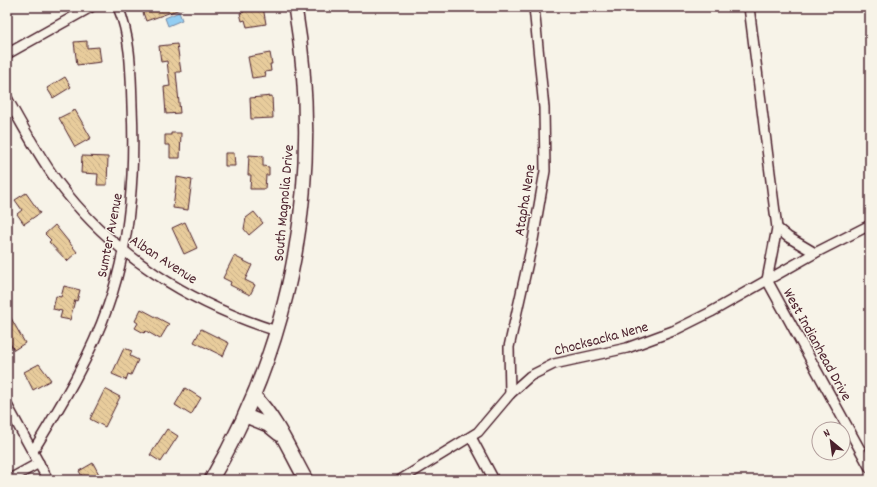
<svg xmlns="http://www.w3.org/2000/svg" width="877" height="487" font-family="Dekko,sans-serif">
	<defs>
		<pattern id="water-ripples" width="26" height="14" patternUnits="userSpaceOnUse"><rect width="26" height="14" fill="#92cdf2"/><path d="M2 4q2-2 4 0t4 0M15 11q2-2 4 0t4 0" fill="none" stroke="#7fb0d0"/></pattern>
		<pattern id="building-back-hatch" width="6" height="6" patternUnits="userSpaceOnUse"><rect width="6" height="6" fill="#e8cc9c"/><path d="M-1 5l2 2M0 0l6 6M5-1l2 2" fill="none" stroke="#c8af87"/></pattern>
	</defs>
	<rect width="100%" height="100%" fill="#f7f3e8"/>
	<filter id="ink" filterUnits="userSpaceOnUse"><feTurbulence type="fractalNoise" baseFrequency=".025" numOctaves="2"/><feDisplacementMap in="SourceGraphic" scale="8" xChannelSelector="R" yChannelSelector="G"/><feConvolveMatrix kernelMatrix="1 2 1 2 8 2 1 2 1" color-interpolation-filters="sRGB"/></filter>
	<g filter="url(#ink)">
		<!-- water -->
		<polygon fill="url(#water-ripples)" stroke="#7587a2" points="179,12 182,20 168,26 165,18"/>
		<!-- building -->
		<g fill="url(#building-back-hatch)" stroke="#4a1f2b">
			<polygon points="141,7 183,7 183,8 146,21"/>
			<polygon points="243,7 263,7 266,24 247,27 245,20 242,21 240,13 244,12"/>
			<polygon points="87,41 87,48 99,47 101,62 77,65 74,42"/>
			<polygon points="177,44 181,72 176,72 180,113 166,114 164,87 170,86 167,61 161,62 159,46"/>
			<polygon points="270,53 272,64 270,64 271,71 265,72 266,76 252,78 248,57"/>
			<polygon points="65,77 71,87 53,98 47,88"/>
			<polygon points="272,96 273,118 251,119 250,98"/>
			<polygon points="75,110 91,138 75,147 59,118"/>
			<polygon points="171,133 181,133 180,158 170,158 170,145 165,145 165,135 171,135"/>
			<polygon points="225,153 234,153 235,166 225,166"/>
			<polygon points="249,155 263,156 263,166 269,167 269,175 266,175 265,189 250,189 251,175 248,175"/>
			<polygon points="82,156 108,157 107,185 97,185 98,174 81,173"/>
			<polygon points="177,177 192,180 188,210 173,208"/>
			<polygon points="26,193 40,213 24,224 17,214 22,210 15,200"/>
			<polygon points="254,212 263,223 249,235 244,229 246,218"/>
			<polygon points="185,222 197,248 184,254 172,228"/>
			<polygon points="55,225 77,252 67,261 49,242 51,240 45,234"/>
			<polygon points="234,256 252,265 245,280 255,285 250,295 230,285 231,282 223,278"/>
			<polygon points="64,286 80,290 77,301 75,300 70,320 60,318 62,311 53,309 56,296 61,297"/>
			<polygon points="141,309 169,324 160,339 146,331 144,333 135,328 138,323 135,321"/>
			<polygon points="7,311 25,343 14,350 7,338"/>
			<polygon points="201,329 229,343 223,356 194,342"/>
			<polygon points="124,348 132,351 130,356 138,360 131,375 128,374 126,380 112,374"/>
			<polygon points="39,364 51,380 33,390 24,372"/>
			<polygon points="185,388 201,398 191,415 175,405"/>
			<polygon points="105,389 120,397 105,427 90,419"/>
			<polygon points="167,429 178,436 161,462 150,455"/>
			<polygon points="93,463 102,480 88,480 86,477 83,478 79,471"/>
		</g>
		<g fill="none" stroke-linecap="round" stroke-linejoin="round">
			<!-- street casing -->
			<g stroke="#4a1f2b" stroke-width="12">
				<g id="street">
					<polyline points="749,7 777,228 767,280 870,468"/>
					<polyline points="7,54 91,7"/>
					<path d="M7,98C23,127 38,155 57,181C112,255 190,304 277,331"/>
					<polyline points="777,228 788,237 815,253"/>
					<polyline points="510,394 509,347 533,240 545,171 544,108 534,7"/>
					<polyline points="7,405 48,480"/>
					<polyline points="471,437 494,480"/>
					<path d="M33,451C61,405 90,358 108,306C131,242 135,173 132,106C131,74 131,37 118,7"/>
					<polyline points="8,480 39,463"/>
					<polyline points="400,480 478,432 510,394 530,376 554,364 627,348 673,331 711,312 815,253 870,225"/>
				</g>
			</g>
			<!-- secondary casing -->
			<g stroke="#4a1f2b" stroke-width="16">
				<g id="secondary">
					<path d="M254,396C277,419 290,452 306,480"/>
					<polyline points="246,416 268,425 279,434"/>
					<path d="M211,480C296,336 323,172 295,7"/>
				</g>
			</g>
			<!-- street -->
			<use href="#street" stroke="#f7f3e8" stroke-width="9"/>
			<!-- secondary -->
			<use href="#secondary" stroke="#f7f3e8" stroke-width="13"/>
		</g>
	</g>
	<g text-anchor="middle" stroke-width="3" stroke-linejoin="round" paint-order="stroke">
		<!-- street labels -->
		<g font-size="15" fill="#4a1f2b" stroke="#f7f3e8">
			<text transform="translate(524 200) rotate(-81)" y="5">Atapha Nene</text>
			<text transform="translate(283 203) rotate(-85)" y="5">South Magnolia Drive</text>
			<text transform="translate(109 235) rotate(-79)" y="5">Sumter Avenue</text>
			<text transform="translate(164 259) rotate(33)" y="5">Alban Avenue</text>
			<text transform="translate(601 338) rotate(-15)" y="5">Chocksacka Nene</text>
			<text transform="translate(818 344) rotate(61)" y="5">West Indianhead Drive</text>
		</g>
	</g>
	<!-- margin -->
	<rect width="877" height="487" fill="none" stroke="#f7f3e8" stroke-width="24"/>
	<rect x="12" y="12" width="853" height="463" fill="none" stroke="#4a1f2b" stroke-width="1.5" filter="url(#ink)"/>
	<!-- north arrow -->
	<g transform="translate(831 441) rotate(331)"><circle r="19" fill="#f7f3e8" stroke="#b29e9c"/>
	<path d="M0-3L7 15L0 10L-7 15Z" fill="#4a1f2b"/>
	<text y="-6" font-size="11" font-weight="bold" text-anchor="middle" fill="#4a1f2b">N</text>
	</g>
</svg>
